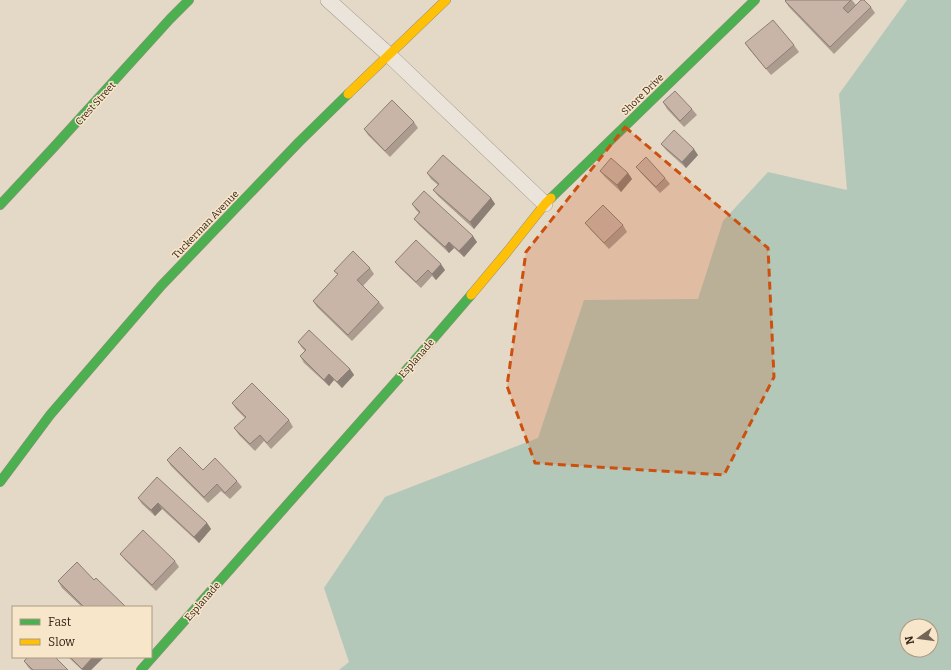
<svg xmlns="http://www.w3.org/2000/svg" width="951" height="670" font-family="Bitter,serif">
	<rect width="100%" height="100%" fill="#e4d8c7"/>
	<!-- water -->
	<path fill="#b4c8ba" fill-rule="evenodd" d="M907,0H951V670H339L349,662L324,588L385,497L538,438L584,300L698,299L723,221L768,172L847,190L839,94ZM907,626H931V650H907Z"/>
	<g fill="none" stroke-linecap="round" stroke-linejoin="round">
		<!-- street casing -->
		<g stroke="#a89d91" stroke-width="16">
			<polyline id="street" points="328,0 389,55 545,204"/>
		</g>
		<!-- fast casing -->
		<g stroke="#988d81" stroke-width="10">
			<g id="fast">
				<polyline points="551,198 755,0"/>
				<polyline points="0,205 54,147 170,19 189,0"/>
				<polyline points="0,482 50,415 161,286 299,142 348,94"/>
				<polyline points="141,670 415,360 471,295"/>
			</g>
		</g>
		<!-- slow casing -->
		<g stroke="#988d81" stroke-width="10">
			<g id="slow">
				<polyline points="348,94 446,0"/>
				<polyline points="471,295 507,252 545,204 551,198"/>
			</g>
		</g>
		<!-- street -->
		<use href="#street" stroke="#ebe4da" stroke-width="15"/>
		<!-- fast -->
		<use href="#fast" stroke="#4caf50" stroke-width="9"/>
		<!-- slow -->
		<use href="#slow" stroke="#ffc107" stroke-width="9"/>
	</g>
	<!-- wall -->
	<g fill="#ac9c90">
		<polygon points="786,0 852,0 856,5 871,7 875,13 834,54 789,7 785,1"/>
		<polygon points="745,43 794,45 799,52 771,75 749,49"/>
		<polygon points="663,102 692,109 697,115 684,127 667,109"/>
		<polygon points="414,122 418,128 390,157 368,135 364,129"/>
		<polygon points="661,144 698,155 686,168 666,150"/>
		<polygon points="636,167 665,178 670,184 660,193 641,173"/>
		<polygon points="600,171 628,173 632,179 621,192 605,177"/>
		<polygon points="427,173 491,198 495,204 474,229 438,196 433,190 438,185 431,179"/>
		<polygon points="412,204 477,242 464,257 454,248 449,253 419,225 414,219 419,213 416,210"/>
		<polygon points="585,223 623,225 627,232 609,249 590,229"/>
		<polygon points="395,262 445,270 436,280 432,276 421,288 400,268"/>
		<polygon points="370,268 374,274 363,286 379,302 384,308 352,341 317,307 313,301 338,275 334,271"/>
		<polygon points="298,342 350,369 354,375 342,388 334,380 329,386 304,363 300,356 305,351 302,348"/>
		<polygon points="232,403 289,420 293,427 271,449 264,441 255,451 239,435 234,428 245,418 236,409"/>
		<polygon points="167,460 203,470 237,481 242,487 230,499 221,491 208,503 171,466"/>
		<polygon points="157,477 207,523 211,529 199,543 162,509 155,516 142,504 138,498"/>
		<polygon points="120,554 175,561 179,567 156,591 125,560"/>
		<polygon points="94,580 126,607 82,607 62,588 58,581"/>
		<polygon points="68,657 104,657 91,670 82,670"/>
		<polygon points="24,661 68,670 31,670 28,667"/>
	</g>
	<!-- shaded-wall -->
	<g fill="#8c7f76">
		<polygon points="694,149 698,155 686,168 682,162"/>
		<polygon points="628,173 632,179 621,192 617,185"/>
		<polygon points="491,198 495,204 474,229 470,222"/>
		<polygon points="473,236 477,242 464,257 459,251"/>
		<polygon points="449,242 454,248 449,253 445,247"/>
		<polygon points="441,264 445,270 436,280 432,274"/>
		<polygon points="350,369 354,375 342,388 337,382"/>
		<polygon points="329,374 334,380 329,386 324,380"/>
		<polygon points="158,503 162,509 155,516 151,510"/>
		<polygon points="207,523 211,529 199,543 194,537"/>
		<polygon points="93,657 104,657 91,670 83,670 82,669"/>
	</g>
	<!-- building -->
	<g fill="#c8b5a8" stroke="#8c7f76">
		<polygon points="786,0 851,0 843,8 848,13 861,0 864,0 871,7 830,47 785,1"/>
		<polygon points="773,20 794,45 766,69 745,43"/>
		<polygon points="675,91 692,109 680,121 663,102"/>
		<polygon points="392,100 414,122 385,151 364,129"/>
		<polygon points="674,130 694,149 682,162 661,144"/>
		<polygon points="443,155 491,198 470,222 433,190 439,184 427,173"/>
		<polygon points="646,157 665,178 656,187 636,167"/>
		<polygon points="611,158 628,173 617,185 600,171"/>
		<polygon points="424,191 473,236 459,251 449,242 445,247 414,219 420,212 412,204"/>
		<polygon points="603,205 623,225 604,243 585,223"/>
		<polygon points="416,240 441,264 432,274 428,270 416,282 395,262"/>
		<polygon points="353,251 370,268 357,280 379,302 348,335 313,301 338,274 334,271"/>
		<polygon points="309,330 350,369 337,382 329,374 324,380 300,356 306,350 298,342"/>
		<polygon points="252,383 289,420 267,443 260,435 250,444 234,428 246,417 232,403"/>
		<polygon points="180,447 203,470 215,458 237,481 225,493 217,484 204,497 167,460"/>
		<polygon points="157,477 207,523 194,537 158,503 151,510 138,498"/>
		<polygon points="143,530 175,561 152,585 120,554"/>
		<polygon points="77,562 94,580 96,578 126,607 84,607 58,581"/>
		<polygon points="28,657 55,657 68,670 33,670 24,661"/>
		<polygon points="70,657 93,657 82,669"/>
	</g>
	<!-- marked area -->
	<path fill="#cd510e" fill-opacity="0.2" stroke="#cd510e" stroke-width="3" stroke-dasharray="8 5" stroke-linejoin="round" d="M625,127L768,248L774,377L724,475L535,463L507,386L526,252Z"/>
	<g text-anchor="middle" stroke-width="3" stroke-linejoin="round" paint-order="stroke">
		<!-- street labels -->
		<g font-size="10" fill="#37251a" stroke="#f8e6ca">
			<text transform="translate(642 94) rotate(-44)" y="4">Shore Drive</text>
			<text transform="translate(95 103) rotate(-48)" y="4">Crest Street</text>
			<text transform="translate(205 224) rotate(-46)" y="4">Tuckerman Avenue</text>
			<text transform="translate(416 358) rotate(-49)" y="4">Esplanade</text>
			<text transform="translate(202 601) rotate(-49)" y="4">Esplanade</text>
		</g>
	</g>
	<!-- legend -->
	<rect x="12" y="606" width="140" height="52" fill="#f8e6ca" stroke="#ab9984"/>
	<rect x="20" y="619" width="20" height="6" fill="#4caf50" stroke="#ab9984"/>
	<text x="48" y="626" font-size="12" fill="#37251a">Fast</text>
	<rect x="20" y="639" width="20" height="6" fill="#ffc107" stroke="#ab9984"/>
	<text x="48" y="646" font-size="12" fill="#37251a">Slow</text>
	<!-- north arrow -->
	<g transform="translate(919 638) rotate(256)"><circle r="19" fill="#f8e6ca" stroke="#ab9984"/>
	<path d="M0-3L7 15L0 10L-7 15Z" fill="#746457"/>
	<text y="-6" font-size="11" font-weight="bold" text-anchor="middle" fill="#37251a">N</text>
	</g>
</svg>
